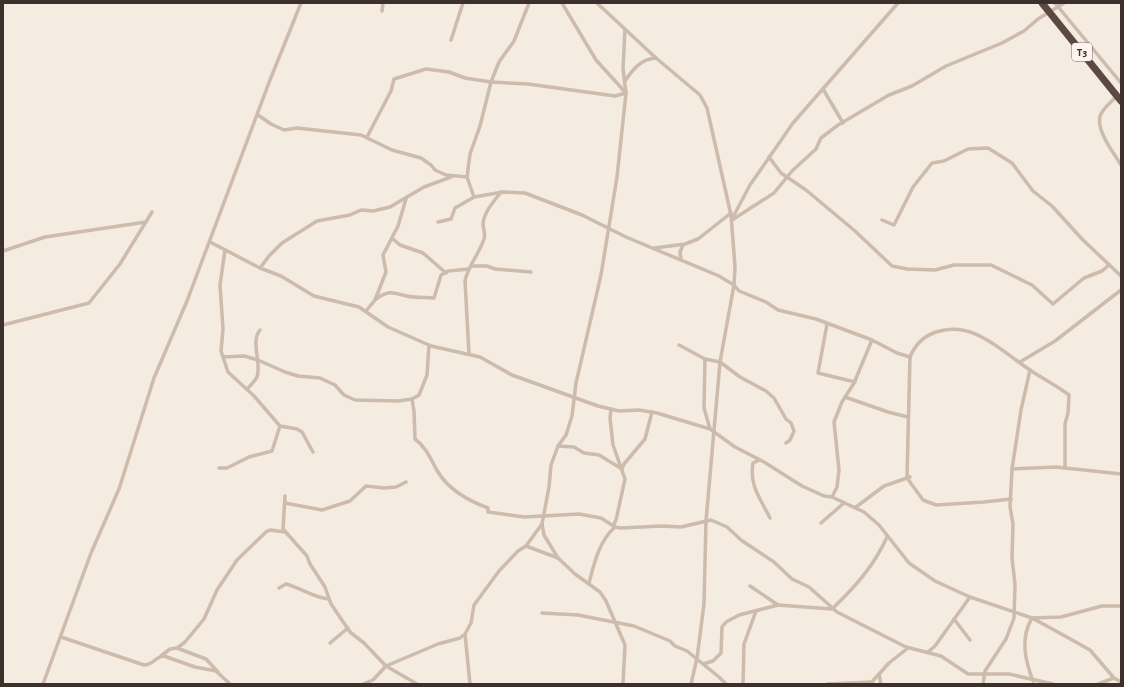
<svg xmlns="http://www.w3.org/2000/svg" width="1124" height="687" font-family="'Alegreya Sans',sans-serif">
	<rect width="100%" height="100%" fill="#f4ebe1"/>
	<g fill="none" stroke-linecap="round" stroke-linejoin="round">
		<!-- street -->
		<g stroke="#cdbbac" stroke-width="3.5">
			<polyline points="597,3 656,58 700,95 707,108 731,215 735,267 734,285 720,362 706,521 704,604 697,658 691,684"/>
			<polyline points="1055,3 1121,83"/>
			<polyline points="382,11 383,3"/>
			<polyline points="451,40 463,3"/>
			<path d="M625,81C633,69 641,59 656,58"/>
			<polyline points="823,89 843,123"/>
			<path d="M1117,96C1111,102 1103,108 1100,116C1096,131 1114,153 1121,165"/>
			<polyline points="258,115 271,124 284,130 297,128 361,135 392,150 421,158 431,165 435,170 446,175 467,177"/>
			<polyline points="367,137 391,91 394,79 426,69 449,72 465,78 491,82 528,84 615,96 626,93 623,69 625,30"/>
			<polyline points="769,157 781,173 806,190 855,231 892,266 907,269 935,270 954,265 991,265 1032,285 1053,304 1084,278 1102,271 1109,265"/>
			<polyline points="474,197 467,177 470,154 480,126 491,82 499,62 514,41 529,3"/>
			<polyline points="732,219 750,185 793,123 898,3"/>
			<polyline points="732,220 774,193 792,171 816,149 821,138 838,125 889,95 912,86 946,66 1002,43 1024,31 1038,19 1064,3"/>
			<polyline points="882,220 894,225 913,187 932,163 944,161 968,149 988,148 1012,163 1033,191 1052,206 1082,239 1121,276"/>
			<polyline points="438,222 451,219 455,208 474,197 503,192 525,193 582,215 626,237 719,276 734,285 739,291 766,302 778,310 816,319 872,340 897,353 910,357"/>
			<polyline points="393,239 400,245 423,253 446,273"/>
			<polyline points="210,242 260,268 281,276 314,296 359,307 388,327 431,346 480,357 512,375 598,406 619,411 639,410 657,413 710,429 735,447 764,462 802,486 824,496 832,497 864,512 879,525 909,563 935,581 970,597 1032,618 1056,631 1090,650 1114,678 1121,682"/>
			<polyline points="655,248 685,244 698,239 731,213"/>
			<polyline points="225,250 220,285 223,329 221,351 228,372 254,396 280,426 297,429 302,432 313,452"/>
			<polyline points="3,251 45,237 146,222"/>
			<polyline points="681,260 680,252 683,245"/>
			<polyline points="471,266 487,266 495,269 531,272"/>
			<polyline points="260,268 269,256 282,243 317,221 350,215 361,210 373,211 390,207 424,187 451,177"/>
			<path d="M376,299C393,286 398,297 415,297C422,298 427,297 434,298L441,275L448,271L469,269"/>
			<polyline points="366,311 375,300 386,272 383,255 398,226 406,199"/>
			<polyline points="827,324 818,373 855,382"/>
			<polyline points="3,325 89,303 120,264 152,212"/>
			<polyline points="679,345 705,359 720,362 740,377 766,391 774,398 786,419 791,423 794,431 790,440 786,443"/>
			<path d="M469,354L465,281C468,266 479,254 484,239C486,234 483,229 483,224C484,212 494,201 501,192"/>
			<polyline points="223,357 244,356 258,360 285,372 298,376 320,378 335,385 344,395 355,400 398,401 412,399 419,395 427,375 429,345"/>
			<polyline points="705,359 704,408 710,429"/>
			<polyline points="1020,362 1055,341 1121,290"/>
			<path d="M247,389C250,386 255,381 257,377C262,362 250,342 260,330"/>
			<polyline points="845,397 888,412 908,417"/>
			<path d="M412,399L414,411L415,439C427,448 431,460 438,472C449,490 469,501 488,508V512L524,517L579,514L601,518L615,527L621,528L662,526L681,527L711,520L727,527L741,540L774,562L792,579L809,587L837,612L906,647L941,656L968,674H1009L1053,684"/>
			<polyline points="611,409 610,418 613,445 625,479 616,520 613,526"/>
			<polyline points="558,446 574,447 584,453 599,455 622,469 624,464 645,439 652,412"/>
			<path d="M759,460L753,463C749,485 760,498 770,518"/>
			<polyline points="219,468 227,468 249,457 272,451 280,426"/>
			<polyline points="1012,469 1056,467 1121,474"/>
			<polyline points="285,496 283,529 307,556 310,564 325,587 331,604 350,632 364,643 386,666 417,684"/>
			<polyline points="832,497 837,487 839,470 834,422 842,402 854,383 872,340"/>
			<path d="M1011,499L984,502L936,505L923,500L907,478L910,357C915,345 924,336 936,332C974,320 1001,351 1030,370C1043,379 1056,385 1069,395L1068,413L1065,424V468"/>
			<polyline points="285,503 322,510 350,501 366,486 384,488 396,487 406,482"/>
			<polyline points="856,507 884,486 910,477"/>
			<polyline points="821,523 844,503"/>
			<polyline points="542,524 544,535 558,558 575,574 600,592 606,601 625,645 623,684"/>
			<polyline points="526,546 558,558"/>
			<path d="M589,583C594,564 599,541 615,527"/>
			<polyline points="750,586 778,605"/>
			<path d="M279,588L286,584C301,588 315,598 329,599"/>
			<polyline points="542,613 578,615 634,626 670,641 675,646 687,651 719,677 726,684"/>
			<polyline points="954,619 970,640"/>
			<path d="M61,637L144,665C153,665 156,656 164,656L195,667L216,671L230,684"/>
			<polyline points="330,643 348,628"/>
			<polyline points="177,648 185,642 204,619 217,590 237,560 266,532 270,530 285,532"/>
			<polyline points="928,652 935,646 970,597"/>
			<polyline points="161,656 170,649 177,648 206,659 218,672"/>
			<path d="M703,664L713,661L721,653L722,627L726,622L739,615L778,605L832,609C855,587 874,566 887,537"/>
			<polyline points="879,674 881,684"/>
			<path d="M1033,681C1025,660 1020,638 1032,618L1061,617L1102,606H1121"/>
			<polyline points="43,684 91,553 119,489 154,378 187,301 270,80 301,3"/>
			<polyline points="363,684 373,680 386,666 438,644 460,638 465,634"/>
			<polyline points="470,684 465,634 471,623 474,605 499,571 518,551 526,546 542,524 549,487 551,465 558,446 566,435 572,416 576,383 601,275 617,177 626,93 596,60 562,3"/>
			<polyline points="743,684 744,644 756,611"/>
			<polyline points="827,684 872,682"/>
			<polyline points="870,684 889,663 908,648"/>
			<polyline points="983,684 985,671 1006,639 1014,618 1015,584 1012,558 1013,524 1010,507 1012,469 1021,410 1030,370"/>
			<polyline points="1098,684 1114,678"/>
		</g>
		<!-- highway -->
		<polyline stroke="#5c4a42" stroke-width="7" points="1042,3 1121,101"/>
	</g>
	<g text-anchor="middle" stroke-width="3" stroke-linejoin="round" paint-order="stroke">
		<!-- shield labels -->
		<rect fill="#fbf5ee" stroke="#756b66" stroke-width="1" x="1072" y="43" width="20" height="18" rx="3"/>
		<g font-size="11" font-weight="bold" fill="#3b302b">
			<text x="1082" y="56">T3</text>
		</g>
	</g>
	<!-- border -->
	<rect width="1124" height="687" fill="none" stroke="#3b302b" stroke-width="8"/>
</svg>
